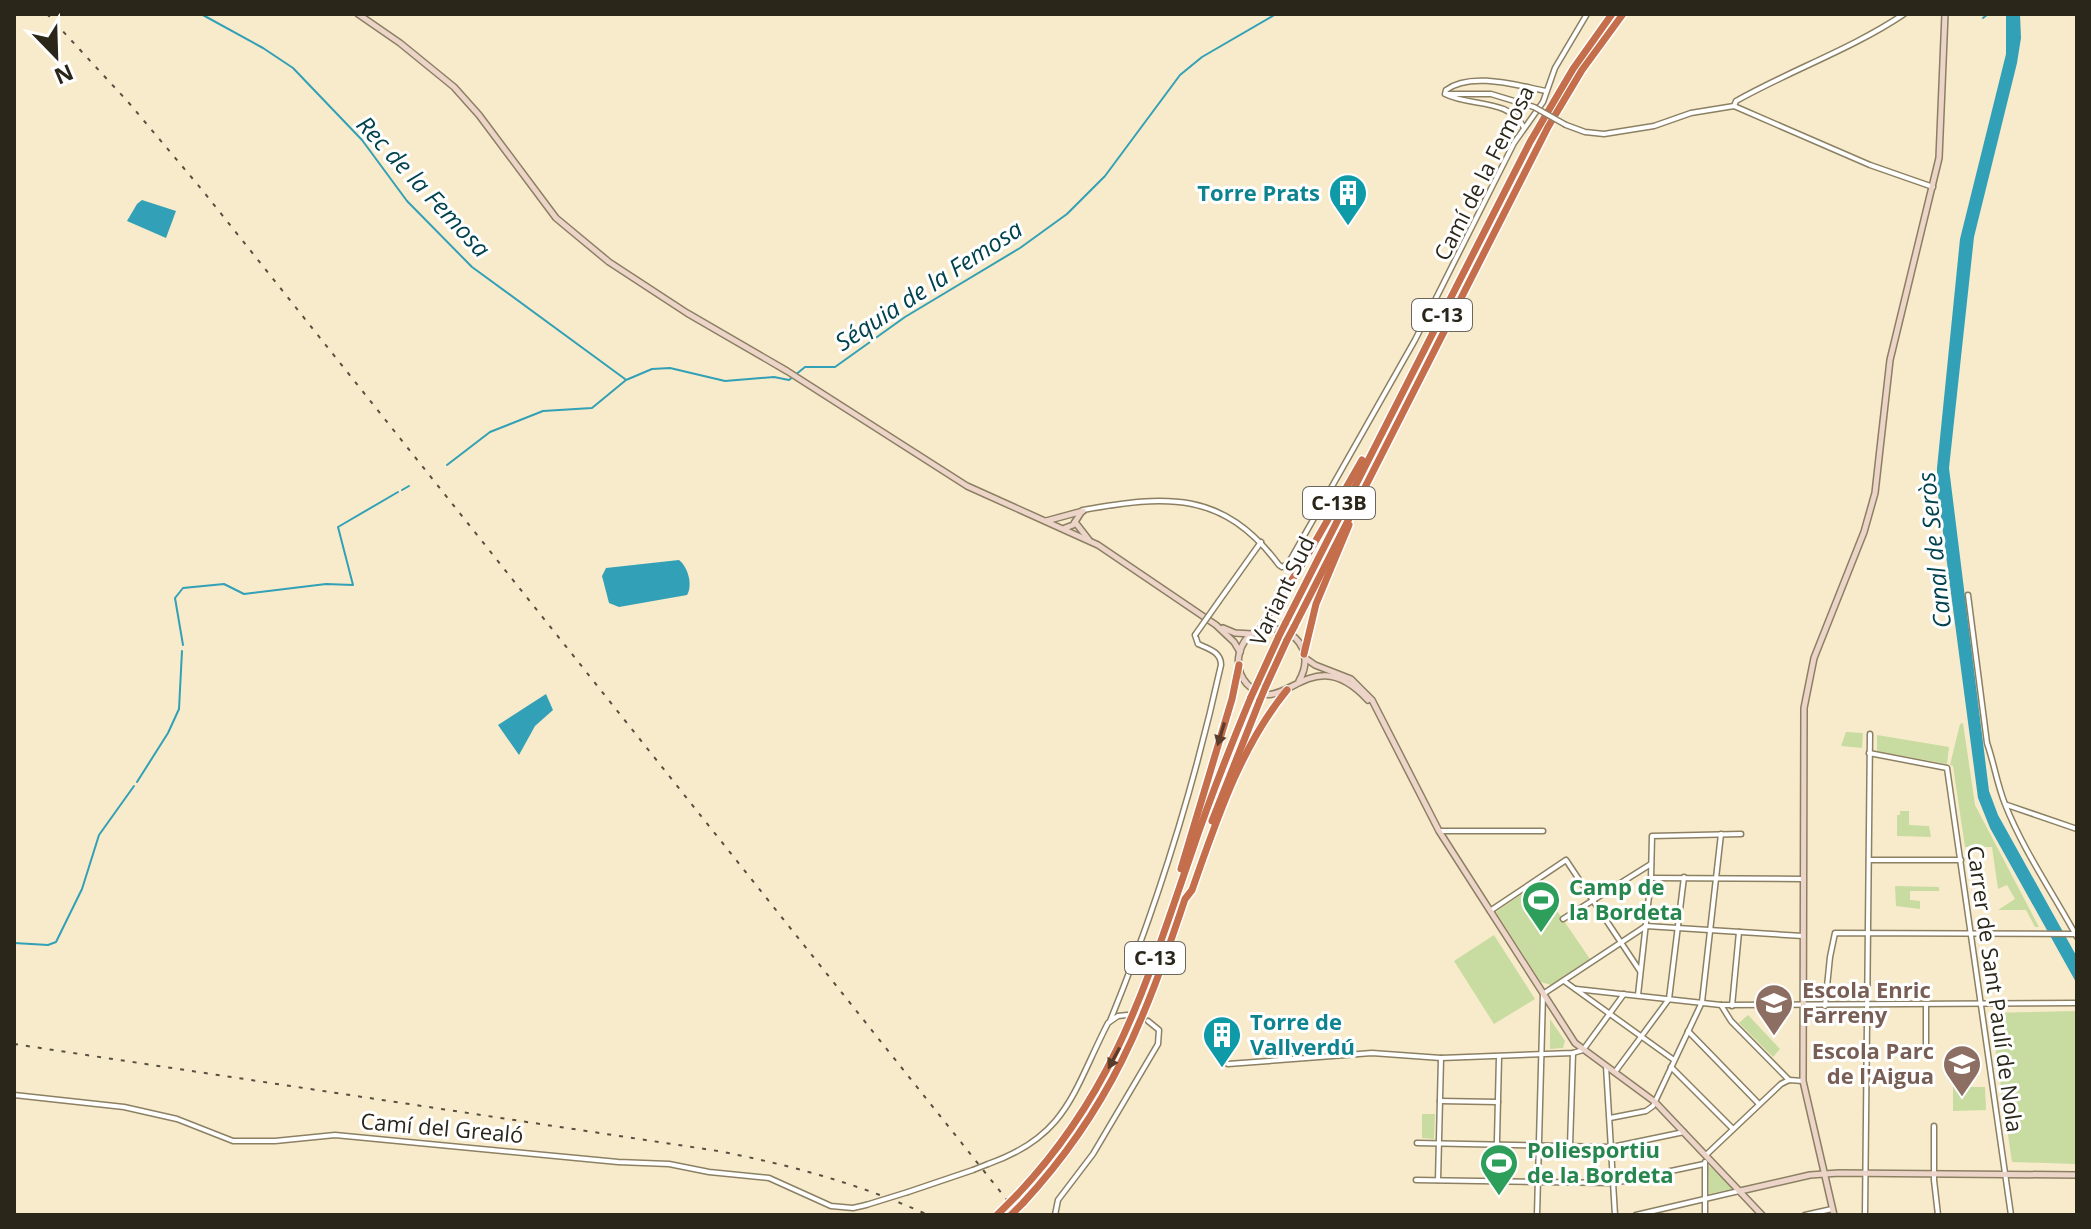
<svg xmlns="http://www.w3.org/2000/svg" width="2091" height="1229" font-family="'Open Sans',sans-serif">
	<rect width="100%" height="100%" fill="#f8ebcb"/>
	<!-- green -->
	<g fill="#c8dba0">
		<polygon points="1963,723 1975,805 2039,927 2035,927 2026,910 1998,910 2015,899 2007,885 1998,889 1992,847 1965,847 1953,766 1950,765 1960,724"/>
		<polygon points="1846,732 1863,733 1862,748 1841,746"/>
		<polygon points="1877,735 1949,747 1947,764 1877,751"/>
		<polygon points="1900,811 1909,811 1909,825 1929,826 1931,837 1897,836 1897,815 1900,815"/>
		<polygon points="1538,883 1590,959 1551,985 1541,982 1496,912"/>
		<polygon points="1895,886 1939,887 1939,891 1910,891 1910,900 1920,901 1920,909 1896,906"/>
		<polygon points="1494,935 1535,999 1494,1024 1454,961"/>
		<polygon points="2077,1011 2077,1164 2012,1162 1990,1013"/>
		<polygon points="1748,1015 1780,1049 1773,1057 1739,1023"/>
		<polygon points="1550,1019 1565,1041 1563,1048 1550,1049"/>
		<polygon points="1953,1087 1985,1087 1986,1110 1953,1111"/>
		<polygon points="1422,1114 1435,1114 1434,1139 1422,1138"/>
		<polygon points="1708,1165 1731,1186 1731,1189 1709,1194"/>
	</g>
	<!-- water -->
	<g fill="#32a0b6">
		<polygon points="2006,14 2020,14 2021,38 2017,63 1974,237 1949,468 1989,791 1998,815 2077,957 2077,984 1990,828 1978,798 1937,487 1937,468 1960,239 2006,54"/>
		<polygon points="142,200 176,211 166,238 127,221 137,204"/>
		<path d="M679,560C688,567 693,585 687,595L619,607L609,603L602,576L606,568Z"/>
		<polygon points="546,694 553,710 535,726 519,755 498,725"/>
	</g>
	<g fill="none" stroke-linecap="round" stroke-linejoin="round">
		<!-- stream -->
		<g stroke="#32a0b6" stroke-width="2">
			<polyline points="201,14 263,48 293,68 362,140 407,201 472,267 625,379"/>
			<polyline points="1983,18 1988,14"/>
			<polyline points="447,465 490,432 543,411 592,408 626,380 652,369 670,368 725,381 774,377 789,380 805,367 835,367 905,317 1020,248 1067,214 1105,176 1180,75 1202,57 1276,14"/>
			<polyline points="402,490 409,486"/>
			<polyline points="183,645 175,598 183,588 224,584 244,594 326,584 353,585 338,527 398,492"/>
			<polyline points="137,782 168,733 179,709 182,651"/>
			<polyline points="14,943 48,945 56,942 82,889 99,835 134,786"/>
		</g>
		<!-- street casing -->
		<g stroke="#8c8063" stroke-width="7">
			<g id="street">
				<polyline points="1447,94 1491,94 1534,107"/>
				<path d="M1734,106L1736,101C1791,70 1852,49 1904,14"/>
				<polyline points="1566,125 1585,132 1604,134 1654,126 1691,113 1734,106 1870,165 1933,187"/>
				<path d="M1524,128C1510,98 1470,107 1445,94L1446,90C1471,71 1519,86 1546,91"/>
				<path d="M1083,510C1166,495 1223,490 1279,565L1282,567L1288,564L1415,340L1514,143L1543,102L1555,68L1587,14"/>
				<path d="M1968,595L1987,743C1994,763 1997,784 2005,804C2023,850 2053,893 2077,937"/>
				<polyline points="1219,601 1261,542"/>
				<polyline points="1869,753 1947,768 2011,1215"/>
				<polyline points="2007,805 2077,829"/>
				<polyline points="1439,831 1543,831"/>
				<polyline points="1869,860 1961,860"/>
				<polyline points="1651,878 1803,879"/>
				<polyline points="1490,911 1566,860 1640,971"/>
				<polyline points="1563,919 1651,864"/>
				<polyline points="1564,981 1674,1060"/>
				<polyline points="1576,989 1721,1005 2077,1003"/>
				<polyline points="1638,995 1651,878 1652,836 1741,834"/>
				<polyline points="1721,1005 1731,1021 1789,1080"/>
				<polyline points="1926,1005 1926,1049"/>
				<polyline points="1732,1006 1739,932"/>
				<polyline points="1825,1006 1830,957 1835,933 2075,934"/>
				<path d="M1110,1021C1157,906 1194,787 1221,665C1221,652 1209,649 1198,644L1195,635"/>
				<polyline points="1688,1031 1759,1104"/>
				<polyline points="1228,1064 1372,1053 1441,1058 1573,1053 1583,1050 1624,994"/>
				<polyline points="1606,1066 1615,1215"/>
				<polyline points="1671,1067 1732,1128"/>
				<polyline points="1615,1072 1669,999 1684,877"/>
				<polyline points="14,1095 124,1107 177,1119 233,1141 275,1141 335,1135 618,1162 669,1164 709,1172 769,1178 831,1206 853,1208 866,1205"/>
				<polyline points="1440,1101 1498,1102"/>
				<polyline points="1610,1118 1646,1111 1653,1106 1702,1002 1721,834"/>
				<polyline points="1934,1126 1934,1180 1938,1215"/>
				<polyline points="1417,1143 1612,1147 1684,1132"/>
				<polyline points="1570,1146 1573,1053"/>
				<polyline points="1706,1155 1781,1084 1789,1080 1803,1081"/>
				<path d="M988,1164C1068,1136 1073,1091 1108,1023L1118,1016L1127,1015"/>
				<polyline points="1416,1180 1614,1183 1704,1164"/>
				<polyline points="1438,1180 1441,1058"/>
				<polyline points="1496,1181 1499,1057"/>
				<polyline points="908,1192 973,1170"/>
				<polyline points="1055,1215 1058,1200 1093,1154 1158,1044 1159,1030 1148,1021"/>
				<polyline points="1537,1215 1543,994 1646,926 1803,936"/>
				<polyline points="1636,1215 1739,1191"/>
				<polyline points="1705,1215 1705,1162"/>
				<polyline points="1805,1215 1832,1209"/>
				<polyline points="1865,1215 1870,734"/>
			</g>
		</g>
		<!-- secondary casing -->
		<g stroke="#8c8063" stroke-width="8">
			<g id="secondary">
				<polyline points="358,14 400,43 454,87 479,115 556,218 609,262 687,313 787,371 967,486 1098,545 1216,625 1234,642 1240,652"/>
				<polyline points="1046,521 1083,511"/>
				<polyline points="1075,522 1089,540"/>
				<polyline points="1065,528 1073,525 1082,511"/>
				<polyline points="1223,628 1235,633 1252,634"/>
				<polyline points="1305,658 1315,665 1351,679 1372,700 1439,831 1575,1043 1655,1102 1762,1215"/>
				<path d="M1299,681C1327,631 1249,606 1239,655C1237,665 1240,676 1247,684C1284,723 1309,636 1368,700"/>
				<polyline points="1740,1191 1810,1175 1839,1173 2077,1175"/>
				<polyline points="1834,1215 1803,1081 1804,708 1814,658 1864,532 1875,493 1890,360 1939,158 1945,14"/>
			</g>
		</g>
		<!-- highway casing -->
		<g stroke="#fff" stroke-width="10">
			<g id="highway">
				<polyline points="1285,624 1530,142 1573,69 1612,14"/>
				<polyline points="1294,627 1548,127 1582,70 1623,14"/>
				<polyline points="1258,631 1303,563 1362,460"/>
				<polyline points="1304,654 1316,604 1349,525"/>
				<polyline points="1257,684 1279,636"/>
				<polyline points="1265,688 1287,640"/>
				<polyline points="1212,821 1260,700"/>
				<polyline points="1181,869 1232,699 1239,665"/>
				<path d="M1016,1196C1114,1093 1145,987 1190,857C1208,803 1229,750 1251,697"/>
				<path d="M1023,1203C1111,1108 1145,1019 1185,899L1192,890C1216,822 1240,747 1287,690"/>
			</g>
		</g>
		<!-- street -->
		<use href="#street" stroke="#fff" stroke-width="4"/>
		<!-- secondary -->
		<use href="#secondary" stroke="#edd4c9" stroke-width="5"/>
		<!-- highway -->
		<use href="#highway" stroke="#c46e4b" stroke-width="7"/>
		<!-- rail -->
		<g stroke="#575040" stroke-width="2" stroke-dasharray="4 8" stroke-linecap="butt">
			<polyline points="47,14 129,103 203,191 1019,1215"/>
			<path d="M14,1044L718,1151C791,1165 860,1184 928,1215"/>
		</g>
		<!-- street-bridge casing -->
		<g stroke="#8c8063" stroke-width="7" stroke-linecap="butt">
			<g id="street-bridge">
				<polyline points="1534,107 1566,125"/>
				<polyline points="1195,635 1219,601"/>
				<polyline points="973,1170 988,1164"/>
				<polyline points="866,1205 908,1192"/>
			</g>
		</g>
		<!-- highway-bridge casing -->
		<g stroke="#fff" stroke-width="10" stroke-linecap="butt">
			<g id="highway-bridge">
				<polyline points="1279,636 1285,624"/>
				<polyline points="1287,640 1294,627"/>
				<polyline points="1251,697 1257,684"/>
				<polyline points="1260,700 1265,688"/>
				<polyline points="997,1215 1016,1196"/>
				<polyline points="1011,1215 1023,1203"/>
			</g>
		</g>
		<!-- street-bridge -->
		<use href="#street-bridge" stroke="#fff" stroke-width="4"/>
		<!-- highway-bridge -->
		<use href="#highway-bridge" stroke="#c46e4b" stroke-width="7"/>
	</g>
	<!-- one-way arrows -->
	<defs><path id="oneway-solid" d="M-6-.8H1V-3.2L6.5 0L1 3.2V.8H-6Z" transform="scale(2)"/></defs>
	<g fill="#593c29">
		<use href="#oneway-solid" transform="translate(1221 734) rotate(107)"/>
		<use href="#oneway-solid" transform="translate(1114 1058) rotate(118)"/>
	</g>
	<!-- icons -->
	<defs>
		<g id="building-pin" transform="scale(2)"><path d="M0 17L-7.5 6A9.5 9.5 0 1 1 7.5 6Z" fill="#0f9aa8" stroke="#fff"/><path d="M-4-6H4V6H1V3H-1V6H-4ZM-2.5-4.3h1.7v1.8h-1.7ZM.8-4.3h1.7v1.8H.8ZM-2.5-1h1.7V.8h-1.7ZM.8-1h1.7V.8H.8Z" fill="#fff"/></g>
		<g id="stadium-pin" transform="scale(2)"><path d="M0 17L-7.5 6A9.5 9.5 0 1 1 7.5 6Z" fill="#2e9e5b" stroke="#fff"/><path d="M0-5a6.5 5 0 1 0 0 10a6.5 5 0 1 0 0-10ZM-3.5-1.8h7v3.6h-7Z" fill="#fff"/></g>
		<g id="school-pin" transform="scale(2)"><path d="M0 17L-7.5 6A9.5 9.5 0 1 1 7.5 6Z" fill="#8d6e63" stroke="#fff"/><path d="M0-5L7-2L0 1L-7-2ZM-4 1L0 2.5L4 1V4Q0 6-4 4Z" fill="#fff"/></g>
	</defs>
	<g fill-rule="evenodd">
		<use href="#building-pin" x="1348" y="193"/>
		<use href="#stadium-pin" x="1541" y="900"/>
		<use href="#school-pin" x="1774" y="1003"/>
		<use href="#building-pin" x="1222" y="1035"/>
		<use href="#school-pin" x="1962" y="1064"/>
		<use href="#stadium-pin" x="1499" y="1163"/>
	</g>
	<g text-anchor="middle" stroke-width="6" stroke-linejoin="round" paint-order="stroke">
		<!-- shield labels -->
		<g fill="#fff" stroke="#6b675f" stroke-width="2">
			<rect x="1412" y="299" width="60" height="32" rx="6"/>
			<rect x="1303" y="487" width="72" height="32" rx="6"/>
			<rect x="1125" y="942" width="60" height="32" rx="6"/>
		</g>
		<g font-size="20" font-weight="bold" fill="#2b261a">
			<text x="1442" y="322">C-13</text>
			<text x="1339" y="510">C-13B</text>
			<text x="1155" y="965">C-13</text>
		</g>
		<!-- street labels -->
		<g font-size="22" fill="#2b261a" stroke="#fff">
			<text transform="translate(1484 173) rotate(-63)" y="8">Camí de la Femosa</text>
			<text transform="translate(1282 591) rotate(-64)" y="8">Variant Sud</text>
			<text transform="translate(1995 989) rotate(82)" y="8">Carrer de Sant Paulí de Nola</text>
			<text transform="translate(442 1128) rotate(5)" y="8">Camí del Grealó</text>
		</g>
		<!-- culture labels -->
		<g font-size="22" font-weight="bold" fill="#0d838f" stroke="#fff" text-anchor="end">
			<text x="1320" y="201">Torre Prats</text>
			<text x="1250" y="1030" text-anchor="start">Torre de<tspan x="1250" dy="25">Vallverdú</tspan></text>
		</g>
		<!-- leisure labels -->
		<g font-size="22" font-weight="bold" fill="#27864d" stroke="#fff" text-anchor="start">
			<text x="1569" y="895">Camp de<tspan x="1569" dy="25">la Bordeta</tspan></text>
			<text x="1527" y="1158">Poliesportiu<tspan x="1527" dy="25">de la Bordeta</tspan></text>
		</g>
		<!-- education labels -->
		<g font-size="22" font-weight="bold" fill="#785e54" stroke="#fff" text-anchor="start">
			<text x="1802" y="998">Escola Enric<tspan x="1802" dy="25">Farreny</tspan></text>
			<text x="1934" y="1059" text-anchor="end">Escola Parc<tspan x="1934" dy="25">de l'Aigua</tspan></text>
		</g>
		<!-- water labels -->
		<g font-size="24" font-style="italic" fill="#00424d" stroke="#fff">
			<text transform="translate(423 187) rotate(47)" y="8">Rec de la Femosa</text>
			<text transform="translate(929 286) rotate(-33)" y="8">Séquia de la Femosa</text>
			<text transform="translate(1935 550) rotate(-96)" y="8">Canal de Seròs</text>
		</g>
	</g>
	<!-- border -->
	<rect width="2091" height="1229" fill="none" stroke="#2b261a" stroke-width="32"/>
	<!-- north arrow -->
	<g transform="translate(56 56) rotate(157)" stroke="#ffffff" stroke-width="6" paint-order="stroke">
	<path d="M0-6L14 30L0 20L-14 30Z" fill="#2b261a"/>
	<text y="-12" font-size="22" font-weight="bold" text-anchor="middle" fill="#2b261a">N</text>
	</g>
</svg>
